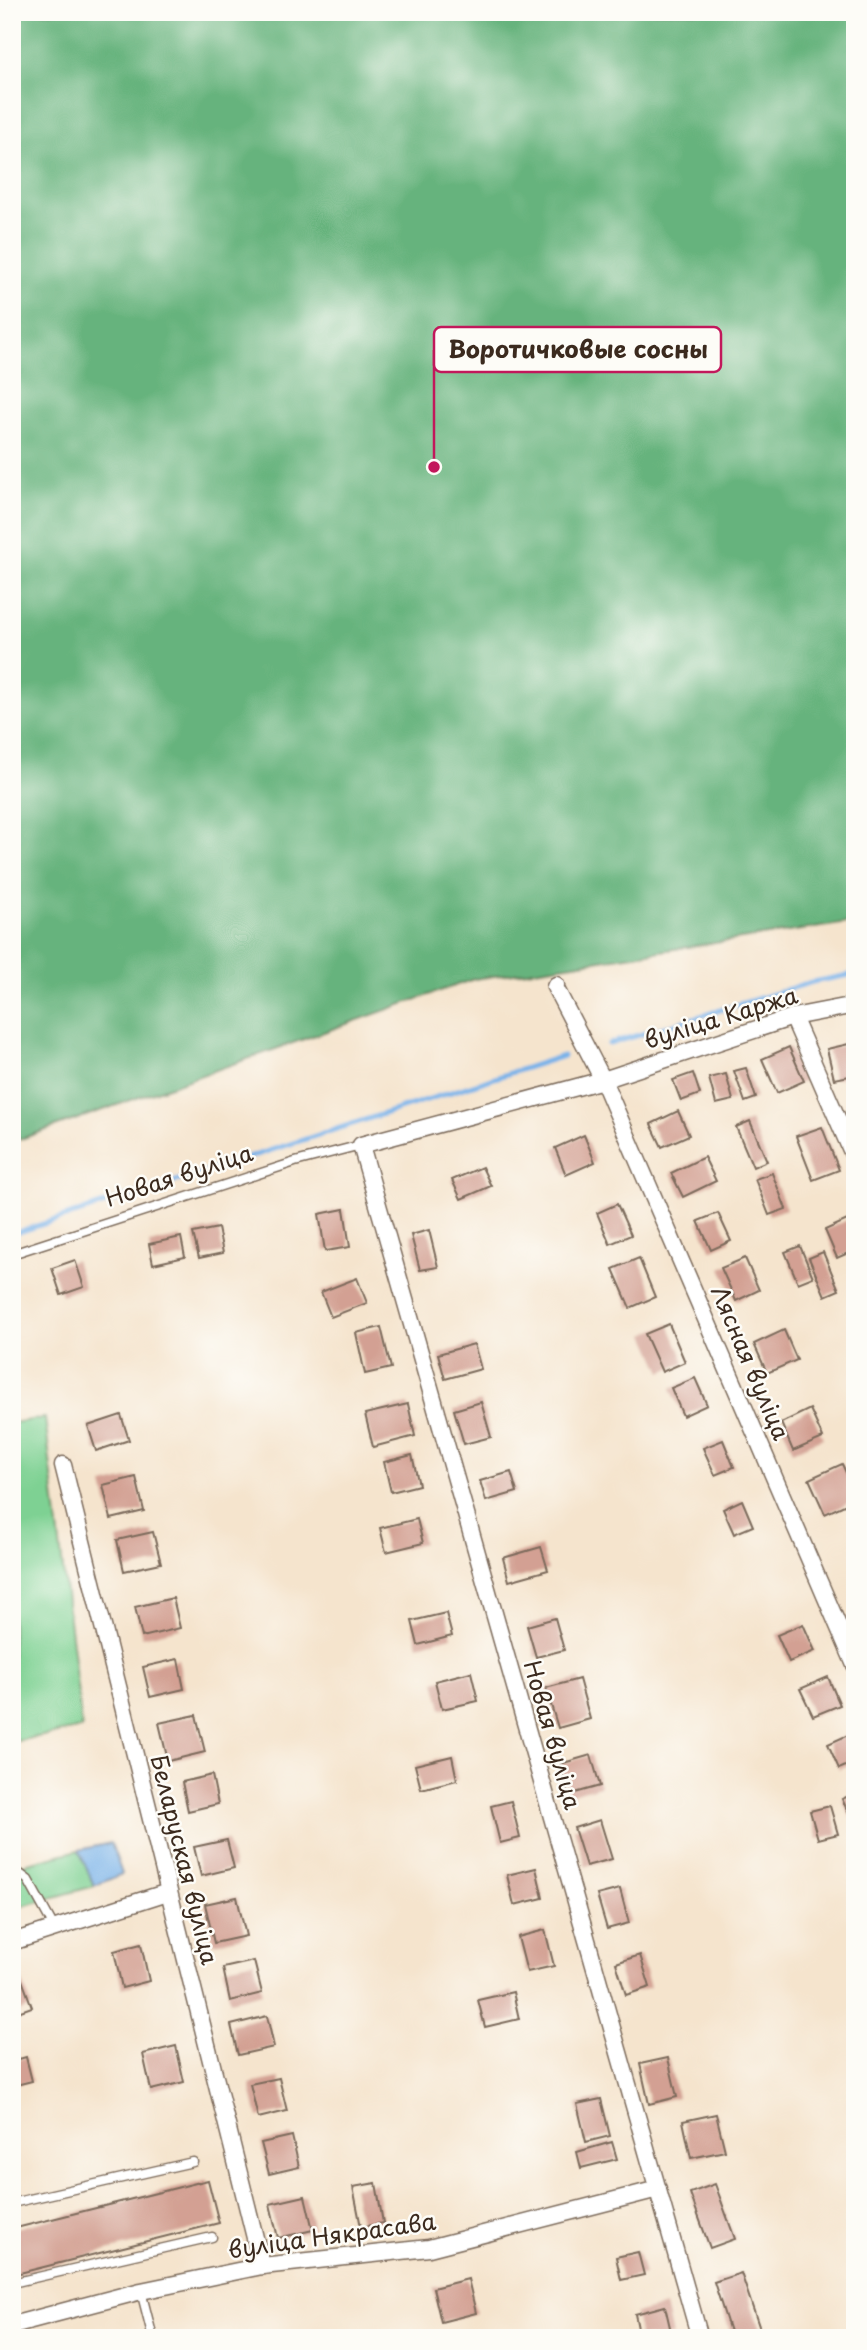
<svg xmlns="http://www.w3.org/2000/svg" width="867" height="2350" font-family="'Playpen Sans',sans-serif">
	<rect width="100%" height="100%" fill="#fdfcf7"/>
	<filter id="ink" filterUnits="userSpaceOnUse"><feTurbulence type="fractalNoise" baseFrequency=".0143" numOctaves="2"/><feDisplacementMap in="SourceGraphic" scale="14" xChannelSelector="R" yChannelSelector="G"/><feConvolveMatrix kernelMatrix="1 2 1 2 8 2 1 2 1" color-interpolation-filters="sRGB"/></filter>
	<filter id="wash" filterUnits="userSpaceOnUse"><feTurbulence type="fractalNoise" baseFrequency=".00686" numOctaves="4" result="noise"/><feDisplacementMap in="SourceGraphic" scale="28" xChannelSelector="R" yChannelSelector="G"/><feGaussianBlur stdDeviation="1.57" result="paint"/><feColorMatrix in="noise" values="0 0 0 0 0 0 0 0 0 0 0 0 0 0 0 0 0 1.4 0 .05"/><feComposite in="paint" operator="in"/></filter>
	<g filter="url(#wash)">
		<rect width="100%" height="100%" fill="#f5e4cd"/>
		<!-- green -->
		<g fill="#7ed193" stroke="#5c7e58" stroke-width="2">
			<polygon points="45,1418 82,1728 12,1742 12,1423"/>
			<polygon points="79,1850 94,1886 12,1909 12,1867"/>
		</g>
		<!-- forest -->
		<polygon fill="#66b37d" stroke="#506e4e" stroke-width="2" points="12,12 855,12 855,922 474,979 12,1142"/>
		<!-- water -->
		<polygon fill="#79b2e9" stroke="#5a6e84" stroke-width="2" points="111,1843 122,1874 94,1886 79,1850"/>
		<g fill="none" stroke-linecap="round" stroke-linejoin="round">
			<!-- stream -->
			<g stroke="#79b2e9" stroke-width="5">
				<polyline points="609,1044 812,982 855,974"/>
				<polyline points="12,1234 563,1056"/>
			</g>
		</g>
		<g id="blocks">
			<!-- building -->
			<g fill="#d3a093">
				<polygon points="853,1043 855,1075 834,1079 827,1049"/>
				<polygon points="789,1047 804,1081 777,1093 762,1059"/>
				<polygon points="746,1068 756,1098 745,1102 734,1071"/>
				<polygon points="693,1073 700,1094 681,1101 673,1080"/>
				<polygon points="726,1074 733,1100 716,1104 709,1078"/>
				<polygon points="678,1111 689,1135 662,1147 651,1124"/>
				<polygon points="750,1121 767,1161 753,1167 736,1127"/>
				<polygon points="822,1127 839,1170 813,1180 796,1136"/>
				<polygon points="584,1135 595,1162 566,1175 555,1148"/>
				<polygon points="704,1157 716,1181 683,1197 671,1173"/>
				<polygon points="482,1167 491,1186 461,1199 452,1180"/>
				<polygon points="772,1173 786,1209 769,1215 755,1179"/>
				<polygon points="617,1204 631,1235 610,1244 597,1213"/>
				<polygon points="344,1209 350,1247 325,1251 319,1214"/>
				<polygon points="718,1213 731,1241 711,1250 698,1221"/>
				<polygon points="854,1217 855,1250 837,1258 825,1230"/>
				<polygon points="218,1228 223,1253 199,1258 193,1233"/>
				<polygon points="429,1230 438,1267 420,1270 411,1235"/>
				<polygon points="181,1237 185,1257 153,1264 149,1244"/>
				<polygon points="800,1246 813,1277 798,1283 785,1252"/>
				<polygon points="823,1252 839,1290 825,1296 809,1258"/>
				<polygon points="639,1258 655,1297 630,1308 613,1269"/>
				<polygon points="745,1258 759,1290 736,1301 721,1268"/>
				<polygon points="75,1260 84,1287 61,1295 52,1268"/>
				<polygon points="357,1278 367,1303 331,1317 321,1292"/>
				<polygon points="669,1324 685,1362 662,1372 645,1334"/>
				<polygon points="381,1327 391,1368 365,1374 356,1333"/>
				<polygon points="784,1330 797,1360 767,1373 754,1344"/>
				<polygon points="474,1344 481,1369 445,1379 438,1354"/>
				<polygon points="695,1378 707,1405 683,1416 671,1388"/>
				<polygon points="481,1402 491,1437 464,1444 454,1410"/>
				<polygon points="408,1404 415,1436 373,1447 365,1414"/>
				<polygon points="810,1409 823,1438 793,1451 781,1423"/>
				<polygon points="121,1415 129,1440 96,1451 88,1426"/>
				<polygon points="723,1440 734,1467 715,1475 703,1448"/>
				<polygon points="412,1455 419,1485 391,1492 384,1462"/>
				<polygon points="842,1464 855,1492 855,1500 825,1514 809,1479"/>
				<polygon points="511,1472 517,1492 486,1501 480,1481"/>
				<polygon points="136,1477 144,1511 111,1519 103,1485"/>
				<polygon points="742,1500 753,1526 734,1534 723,1509"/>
				<polygon points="417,1519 423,1543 386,1552 380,1528"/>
				<polygon points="153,1532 161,1563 124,1571 117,1540"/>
				<polygon points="541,1547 548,1570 509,1581 503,1558"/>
				<polygon points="173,1598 180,1628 142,1637 135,1607"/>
				<polygon points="446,1613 452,1636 418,1645 412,1621"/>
				<polygon points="555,1618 564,1650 536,1657 527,1626"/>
				<polygon points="803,1624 815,1651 789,1662 777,1635"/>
				<polygon points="178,1659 184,1689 150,1697 143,1667"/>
				<polygon points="471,1672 478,1701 442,1709 435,1681"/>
				<polygon points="828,1677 840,1705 813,1716 800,1689"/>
				<polygon points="579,1679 590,1719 558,1728 546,1688"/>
				<polygon points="196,1715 205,1752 168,1761 159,1723"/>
				<polygon points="848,1735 855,1750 855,1762 839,1769 828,1744"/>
				<polygon points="591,1755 600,1786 568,1795 560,1764"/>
				<polygon points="452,1756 457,1780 421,1789 415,1765"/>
				<polygon points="212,1775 218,1804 188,1811 182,1782"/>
				<polygon points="855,1793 855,1827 842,1799"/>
				<polygon points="511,1801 520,1838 500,1843 491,1806"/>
				<polygon points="830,1806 838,1834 818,1839 810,1811"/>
				<polygon points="600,1820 612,1859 586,1866 574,1828"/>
				<polygon points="227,1840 234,1868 201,1876 194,1847"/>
				<polygon points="536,1868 543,1898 514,1905 507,1875"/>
				<polygon points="620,1889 629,1923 607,1929 597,1895"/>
				<polygon points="237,1897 246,1936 214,1943 205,1904"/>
				<polygon points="545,1930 554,1966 527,1972 518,1937"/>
				<polygon points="141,1944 149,1981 122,1988 114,1951"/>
				<polygon points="640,1955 650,1987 626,1995 616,1963"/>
				<polygon points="254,1961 262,1993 230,2001 223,1968"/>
				<polygon points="22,1980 32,2007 12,2014 12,1983"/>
				<polygon points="513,1992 519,2019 485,2027 478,2000"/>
				<polygon points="267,2016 274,2047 238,2055 231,2025"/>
				<polygon points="176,2046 184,2082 151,2090 143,2054"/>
				<polygon points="26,2057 32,2081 12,2086 12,2061"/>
				<polygon points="668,2058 677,2097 649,2104 640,2064"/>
				<polygon points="279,2078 287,2111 258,2118 250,2084"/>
				<polygon points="601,2099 610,2136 586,2142 577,2104"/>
				<polygon points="716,2114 725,2151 691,2158 683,2121"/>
				<polygon points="292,2136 299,2167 269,2174 261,2143"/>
				<polygon points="612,2142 617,2159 581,2168 577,2152"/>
				<polygon points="208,2180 219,2223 12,2275 12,2229"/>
				<polygon points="376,2183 383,2223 361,2227 353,2187"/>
				<polygon points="715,2184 735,2239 710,2248 690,2193"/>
				<polygon points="305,2196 313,2230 278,2238 270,2204"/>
				<polygon points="638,2252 644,2275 621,2280 616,2257"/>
				<polygon points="741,2273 763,2338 732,2338 714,2282"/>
				<polygon points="468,2279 476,2313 441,2322 433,2288"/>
				<polygon points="665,2306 672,2336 640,2338 635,2314"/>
			</g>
		</g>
	</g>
	<g filter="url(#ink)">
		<use href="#blocks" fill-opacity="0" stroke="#7c6b5b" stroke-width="2"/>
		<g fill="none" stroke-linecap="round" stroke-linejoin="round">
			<!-- service casing -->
			<g stroke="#7c6b5b" stroke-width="11">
				<g id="service">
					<polyline points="12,1254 295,1162 361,1145"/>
					<polyline points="12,1868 28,1880 55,1929"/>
					<polyline points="12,2203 193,2162"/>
					<polyline points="12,2283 212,2237"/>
					<polyline points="141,2291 153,2338"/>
				</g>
			</g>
			<!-- minor casing -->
			<g stroke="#7c6b5b" stroke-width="19">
				<g id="minor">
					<polyline points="556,985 555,987 603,1080 855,1665"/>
					<polyline points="793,1017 855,1159"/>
					<polyline points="63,1465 262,2266"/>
					<polyline points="12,1942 168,1892"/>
					<polyline points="12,2325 141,2291 262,2266 429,2248 658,2189"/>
					<polyline points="700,2338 361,1145 603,1080 793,1017 855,1005"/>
				</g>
			</g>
			<!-- service -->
			<use href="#service" stroke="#fff" stroke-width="8"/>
			<!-- minor -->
			<use href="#minor" stroke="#fff" stroke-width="16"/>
		</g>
	</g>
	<g text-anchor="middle" stroke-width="5" stroke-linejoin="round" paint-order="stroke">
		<!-- street labels -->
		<g font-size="23" fill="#3b2a1e" stroke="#fdfcf7">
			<text transform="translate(721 1018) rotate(-17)" y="8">вуліца Каржа</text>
			<text transform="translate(179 1176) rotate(-18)" y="8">Новая вуліца</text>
			<text transform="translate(750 1363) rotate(67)" y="8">Лясная вуліца</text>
			<text transform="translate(552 1735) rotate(74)" y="8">Новая вуліца</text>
			<text transform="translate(184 1860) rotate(76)" y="8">Беларуская вуліца</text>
			<text transform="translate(332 2236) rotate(-8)" y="8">вуліца Някрасава</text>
		</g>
	</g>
	<!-- callouts -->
	<path fill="none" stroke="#c2185b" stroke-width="2.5" d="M434 467L434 350"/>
	<circle fill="#c2185b" stroke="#fdfcf7" stroke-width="2.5" cx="434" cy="467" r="7"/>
	<rect fill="#fdfcf7" stroke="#c2185b" stroke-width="2.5" x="434" y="327" width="287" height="45" rx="7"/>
	<g font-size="24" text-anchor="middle" font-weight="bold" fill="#3b2a1e">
		<text x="578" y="358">Воротичковые сосны</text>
	</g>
	<!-- margin -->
	<rect width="867" height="2350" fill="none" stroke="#fdfcf7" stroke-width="42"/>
</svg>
